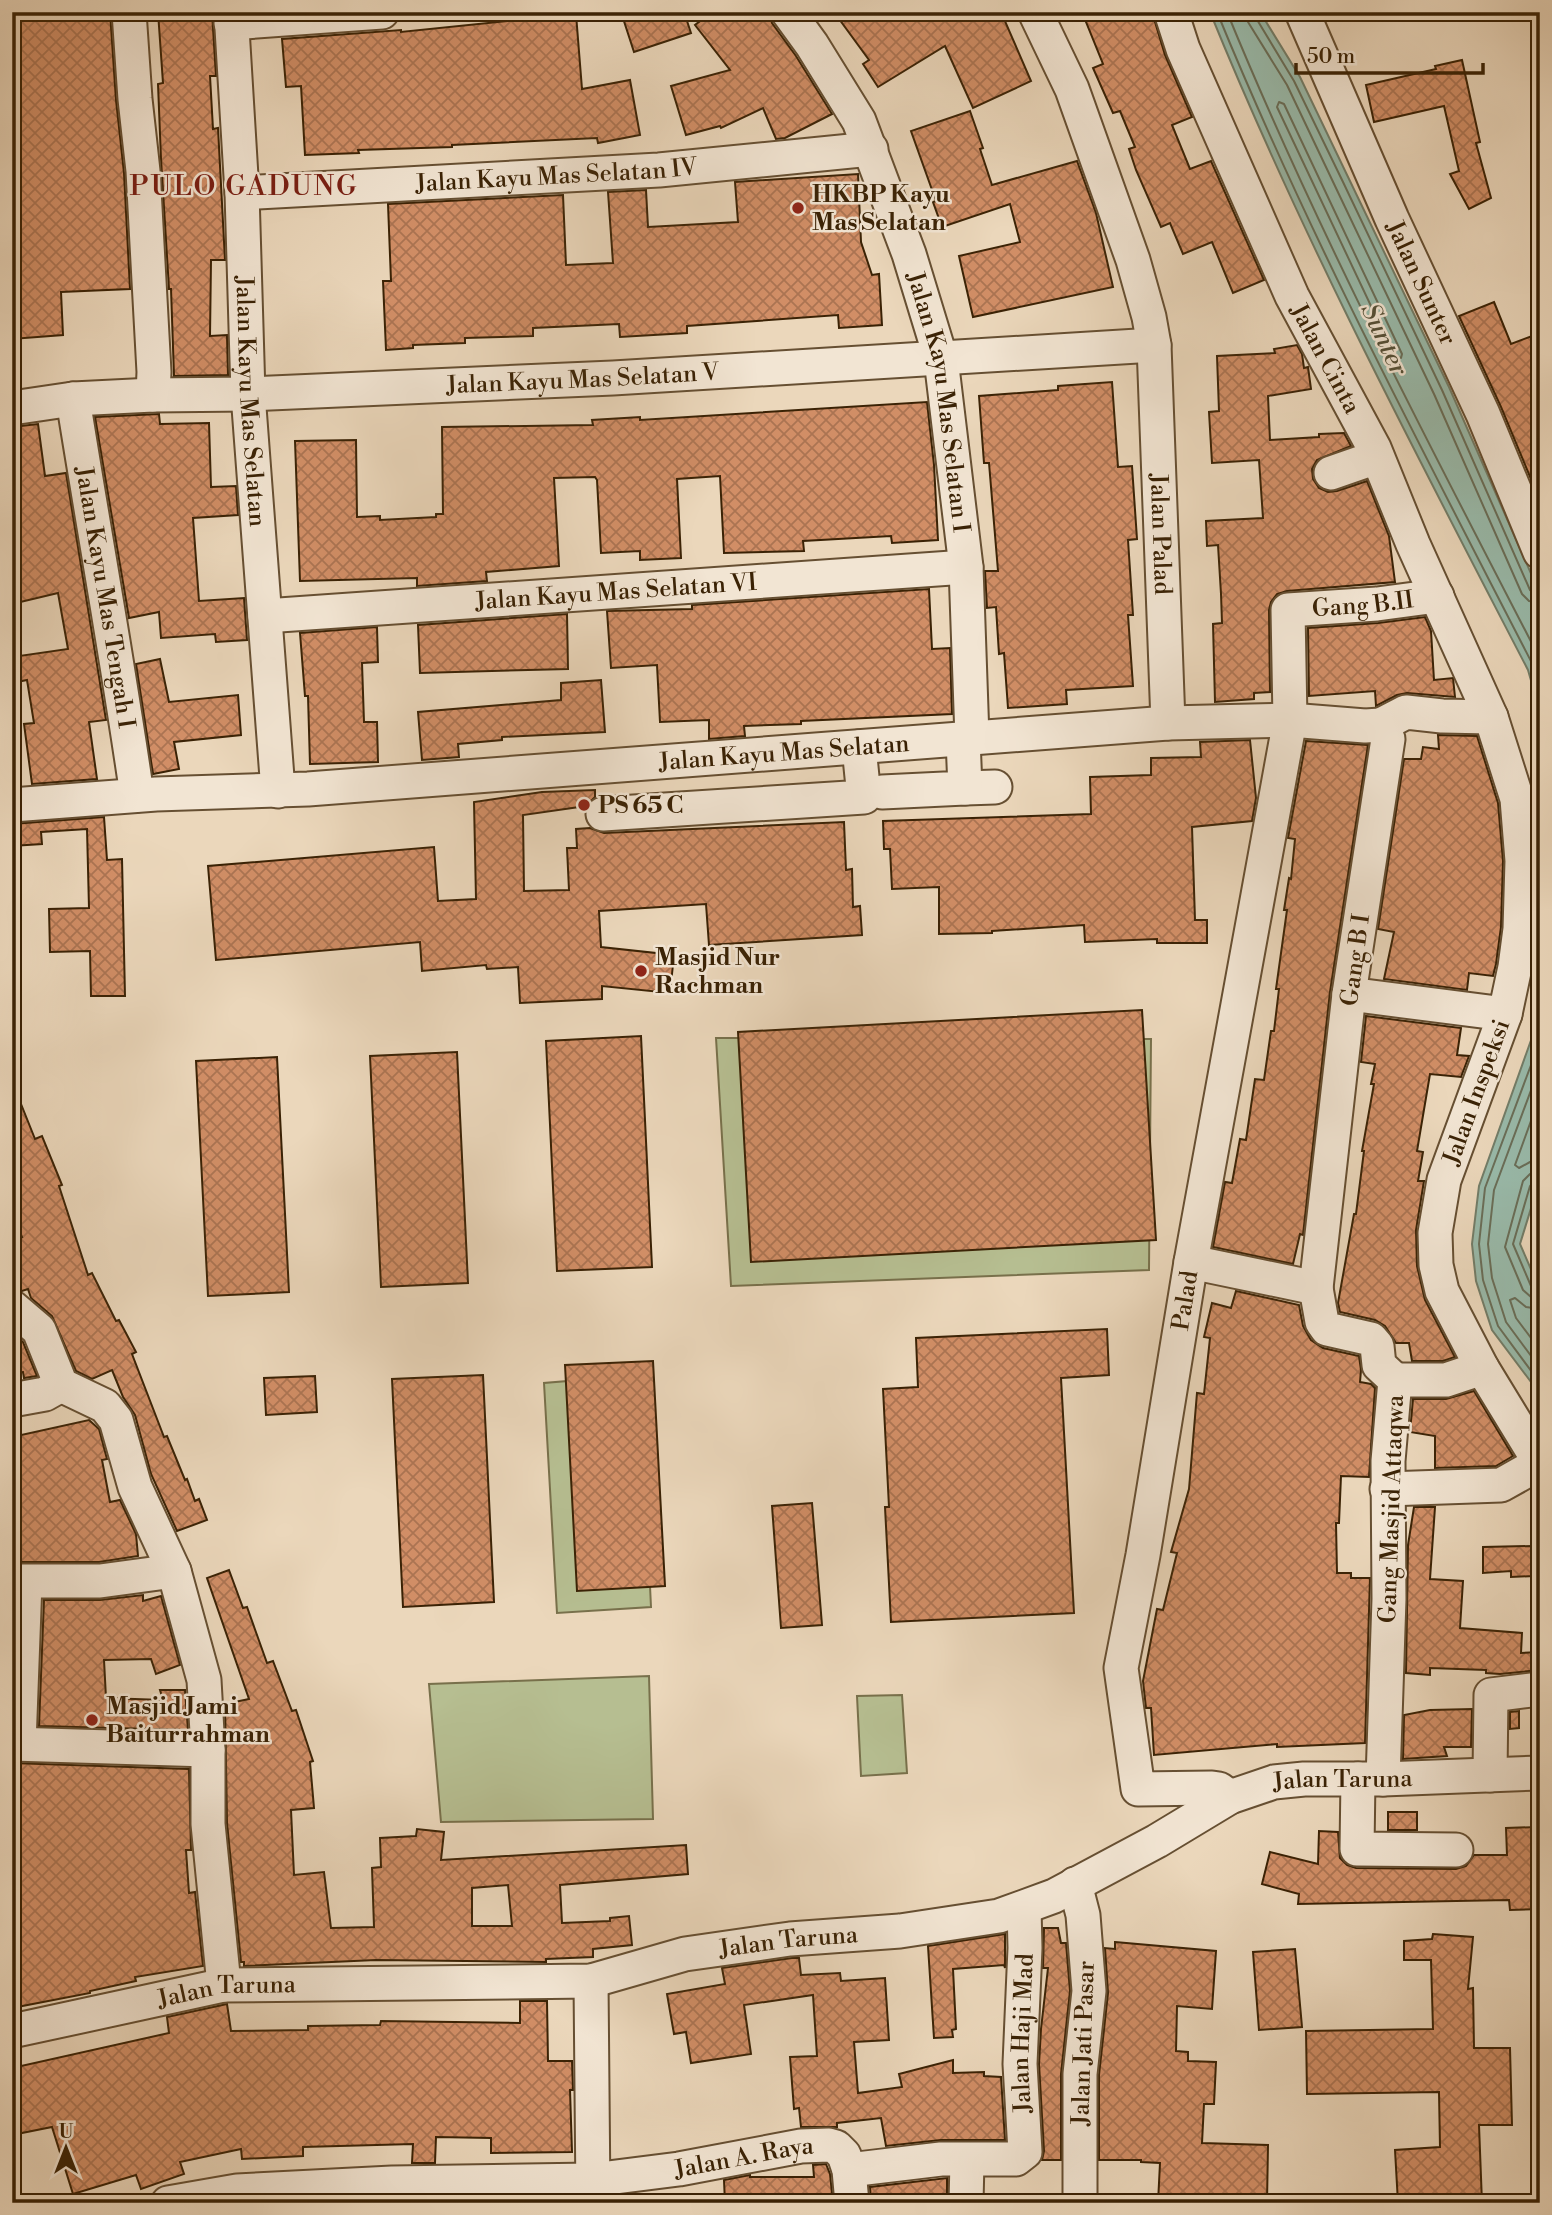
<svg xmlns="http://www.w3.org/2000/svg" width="1552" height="2215" font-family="'Libre Bodoni',serif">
	<defs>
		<pattern id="building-cross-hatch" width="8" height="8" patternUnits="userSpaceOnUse" patternTransform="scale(1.75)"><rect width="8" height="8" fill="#d18e66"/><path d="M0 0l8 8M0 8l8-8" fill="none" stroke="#ab7452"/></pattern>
	</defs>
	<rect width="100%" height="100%" fill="#ebd7bb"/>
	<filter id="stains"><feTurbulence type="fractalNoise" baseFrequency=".00286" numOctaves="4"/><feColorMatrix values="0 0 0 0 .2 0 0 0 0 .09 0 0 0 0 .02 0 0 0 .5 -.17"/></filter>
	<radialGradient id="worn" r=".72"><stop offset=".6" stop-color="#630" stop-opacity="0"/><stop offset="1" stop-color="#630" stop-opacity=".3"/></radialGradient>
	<!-- garden -->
	<g fill="#b6be91" stroke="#78704b" stroke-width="2">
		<polygon points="716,1038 1151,1039 1149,1270 731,1286"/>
		<polygon points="640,1375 651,1607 557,1613 544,1383"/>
		<polygon points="649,1676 653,1819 441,1822 429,1684"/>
		<polygon points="902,1695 907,1773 861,1776 857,1696"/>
	</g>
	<!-- water -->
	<g fill="#99baaa" stroke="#737d68" stroke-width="2">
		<path d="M1210,12H1260L1300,77L1349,179L1449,387L1540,594V712L1528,670C1416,454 1302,238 1210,12Z"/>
		<polygon points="1540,1015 1540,1179 1520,1244 1540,1290 1540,1394 1492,1330 1476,1281 1472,1244 1479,1186"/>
	</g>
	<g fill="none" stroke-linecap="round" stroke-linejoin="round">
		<!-- shore -->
		<g stroke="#6a6e58" stroke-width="2">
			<path d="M1217,12C1309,237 1423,451 1534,667L1540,687"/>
			<path d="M1227,12C1318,234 1430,446 1540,659"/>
			<polyline points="1246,12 1248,22 1287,85 1335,186 1434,394 1522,594 1529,601 1540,603"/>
			<polyline points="1255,12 1256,18 1294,81 1343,182 1442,390 1530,590 1534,594 1540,595"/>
			<polygon points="1279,102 1284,104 1402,354 1401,358 1396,357 1388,342 1277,107"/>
			<polyline points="1540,1041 1485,1188 1479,1244 1483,1280 1498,1326 1540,1383"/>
			<polyline points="1540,1066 1494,1190 1488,1244 1492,1278 1506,1322 1540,1368"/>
			<polyline points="1540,1096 1515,1165 1519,1168 1530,1162 1540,1161"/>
			<polyline points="1540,1172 1530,1174 1523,1181 1505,1247 1523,1290 1531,1297 1540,1299"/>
			<polyline points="1540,1181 1534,1181 1530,1186 1513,1244 1531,1286 1540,1290"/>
			<polyline points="1540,1309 1526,1307 1515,1298 1510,1300 1516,1318 1540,1350"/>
		</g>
	</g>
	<!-- building -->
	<g fill="url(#building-cross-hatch)" stroke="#3a2205" stroke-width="2" fill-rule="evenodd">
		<polygon points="12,12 110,12 116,100 124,173 130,289 61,292 63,335 12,339"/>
		<polygon points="158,12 212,12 216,76 210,76 213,129 218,128 225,260 211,260 210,336 227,335 228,375 174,376 171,289 169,289 161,159 158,84 163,83"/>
		<polygon points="621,12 684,12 691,33 634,52"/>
		<polygon points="712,12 769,12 772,23 796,56 832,114 785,138 776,139 763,108 721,128 720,126 686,135 671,86 730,70 695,25"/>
		<polygon points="834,12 1001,12 1031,81 973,108 945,46 878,87 863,64 869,60"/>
		<polygon points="1082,12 1152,12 1165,55 1192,117 1172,125 1190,169 1211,161 1264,280 1233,293 1212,242 1183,254 1170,223 1161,227 1136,170 1129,149 1135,147 1120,111 1113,113 1093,68 1103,64"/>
		<polygon points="576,14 582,89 630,80 640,135 598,143 597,138 452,145 452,147 358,150 359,153 305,155 301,86 286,87 282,39 401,30 401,32"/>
		<polygon points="1462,60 1480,142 1476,143 1491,198 1469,209 1450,174 1459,171 1444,106 1374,122 1366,85 1436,69 1435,66"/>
		<polygon points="970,111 983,148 980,149 992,185 1077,161 1096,213 1113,287 973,317 959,256 1020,242 1010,204 942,227 933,202 936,201 911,131"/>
		<polygon points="858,174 861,242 872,275 879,274 882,325 839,328 838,315 687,326 687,333 620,337 619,324 533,328 533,336 465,338 465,343 413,345 413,348 386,350 383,281 391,281 388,204 563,195 566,265 613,263 608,192 646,190 648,227 738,222 735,182"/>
		<polygon points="1494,302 1511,344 1532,336 1540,357 1540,482 1533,484 1501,407 1459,316"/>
		<polygon points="1297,345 1302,354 1304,368 1308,367 1311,389 1268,396 1270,440 1319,437 1319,434 1344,433 1351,446 1317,460 1312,469 1313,479 1319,488 1328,492 1337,491 1367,481 1389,536 1395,582 1287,591 1277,594 1271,602 1269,610 1270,692 1254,693 1254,699 1215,702 1213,624 1222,623 1221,594 1218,545 1207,546 1206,521 1263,518 1259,460 1212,463 1209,412 1219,411 1217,356 1275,353 1274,349"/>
		<polygon points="1112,382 1118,467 1132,466 1137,539 1128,540 1133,615 1128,615 1133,686 1066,690 1067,704 1008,708 1004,653 999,654 996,607 987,608 985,571 998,571 989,463 984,463 979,396 1058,390 1058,386"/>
		<polygon points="927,402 934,465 938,540 892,543 891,536 803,541 804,551 724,553 720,476 677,479 681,558 640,560 640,551 601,553 597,480 595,477 554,478 559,566 486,572 487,581 417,586 417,578 300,581 295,441 356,440 357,517 380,516 380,520 436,517 436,514 443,514 442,427 593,425 592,420 640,417 640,420"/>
		<polygon points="159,414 160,424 209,423 211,487 236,486 238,515 193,518 199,601 244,598 247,640 216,642 215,634 161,638 159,612 129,618 95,417"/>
		<polygon points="38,424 45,476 66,473 106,720 89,722 97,779 32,784 24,724 34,723 27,680 12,683 12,657 68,649 58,593 12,604 12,427"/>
		<polygon points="929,589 932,649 950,648 952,714 801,721 801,724 744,726 745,736 709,739 709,720 660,722 657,665 611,668 607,611 692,609 692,605"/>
		<polygon points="567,614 568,669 420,673 418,625"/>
		<polygon points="1425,617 1431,631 1434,680 1453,678 1455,697 1407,693 1397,695 1376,706 1375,691 1309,696 1308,628 1378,623"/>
		<polygon points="377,627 378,662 362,663 364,722 377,722 378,762 310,764 308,696 305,696 300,633"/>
		<polygon points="160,659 169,702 238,695 241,735 174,742 179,769 153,774 136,664"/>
		<polygon points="601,680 605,732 502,737 502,740 458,744 459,757 422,760 418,712 561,700 561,683"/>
		<polygon points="1438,735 1477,736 1498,803 1503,861 1501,927 1496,964 1493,976 1469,973 1467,990 1384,979 1394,932 1378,929 1404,759 1421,759 1423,747 1439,749"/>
		<polygon points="1250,740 1256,798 1252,821 1192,827 1195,920 1207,920 1207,943 1157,943 1157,939 1085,942 1084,925 992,931 992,933 939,934 939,887 892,889 890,849 884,849 883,821 1091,814 1090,777 1151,775 1151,758 1201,757 1200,742"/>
		<polygon points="1306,741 1368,745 1330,992 1303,1235 1300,1234 1293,1264 1213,1247 1225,1182 1232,1183 1240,1139 1246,1140 1255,1079 1264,1080 1271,1031 1274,1031 1279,989 1276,989 1287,910 1284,910 1289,878 1291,879 1295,839 1288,838"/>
		<polygon points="595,790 595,797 586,806 523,815 524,891 569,890 567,848 577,848 576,829 590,828 604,833 844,822 846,870 852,869 853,907 860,906 862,935 709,945 706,904 599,911 601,947 674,955 670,993 602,986 602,999 520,1003 518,967 487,969 486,965 422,971 420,942 216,960 208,866 434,847 438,901 476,899 474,802 542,792"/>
		<polygon points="104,817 107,860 122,859 125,996 91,996 90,951 50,952 49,909 89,908 87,829 41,832 42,844 12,846 12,824"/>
		<polygon points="1142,1010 1156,1240 751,1262 738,1032"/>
		<polygon points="1366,1016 1461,1028 1457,1055 1469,1056 1461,1077 1430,1074 1417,1151 1423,1152 1418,1181 1424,1181 1416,1230 1417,1266 1425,1300 1455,1357 1443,1361 1412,1361 1409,1343 1396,1343 1385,1326 1375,1320 1340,1312 1338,1303 1354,1214 1356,1214 1364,1151 1362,1151 1374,1084 1371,1084 1375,1064 1361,1062"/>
		<polygon points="641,1036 652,1267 557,1271 546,1041"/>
		<polygon points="457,1052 468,1283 381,1287 370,1056"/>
		<polygon points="277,1057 289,1292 208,1296 196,1061"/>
		<polygon points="13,1084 35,1139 42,1136 62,1185 59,1186 88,1275 92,1273 116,1321 119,1320 136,1352 132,1354 164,1437 167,1436 185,1480 187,1479 195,1501 199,1499 207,1520 177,1531 151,1474 135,1415 123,1397 112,1370 92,1379 76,1371 52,1316 31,1298 28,1289 22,1291 15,1288 12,1281 12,1240 22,1237 12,1211"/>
		<polygon points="1236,1291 1299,1305 1303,1326 1311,1340 1323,1348 1359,1356 1361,1370 1360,1382 1371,1384 1375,1388 1369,1477 1341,1476 1339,1523 1336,1523 1337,1573 1351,1573 1351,1578 1370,1578 1365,1743 1277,1747 1277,1744 1154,1755 1151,1708 1146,1708 1143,1681 1157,1609 1163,1610 1177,1553 1171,1552 1189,1489 1197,1393 1204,1394 1210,1338 1204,1337 1212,1303 1231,1308"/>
		<polygon points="1107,1329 1109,1375 1061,1378 1074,1613 891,1622 885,1507 889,1507 883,1389 918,1387 916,1338"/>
		<polygon points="12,1333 23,1342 37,1376 24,1378 23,1372 12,1373"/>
		<polygon points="653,1361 665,1586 577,1591 565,1365"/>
		<polygon points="483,1375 494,1602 403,1607 392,1379"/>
		<polygon points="315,1376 317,1412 266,1415 264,1378"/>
		<polygon points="1474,1391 1513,1456 1496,1466 1435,1468 1435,1436 1410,1432 1413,1399 1446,1399"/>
		<polygon points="89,1420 99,1429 107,1459 102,1460 110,1502 120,1500 136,1534 138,1556 99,1562 12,1562 12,1437"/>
		<polygon points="812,1503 822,1625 781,1628 772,1506"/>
		<polygon points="1414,1507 1435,1507 1430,1579 1463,1581 1460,1628 1522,1633 1521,1653 1540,1652 1540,1670 1500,1674 1486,1673 1486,1670 1430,1668 1430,1675 1406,1673 1408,1545"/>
		<polygon points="1532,1546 1533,1576 1511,1577 1511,1571 1483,1573 1483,1547"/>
		<path d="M229,1570L243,1608L247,1607L267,1663L273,1661L292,1711L296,1710L313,1761L310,1762L314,1808L291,1810L294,1875L324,1872L331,1928L374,1927L372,1868L381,1867L380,1838L416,1836L417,1829L444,1832L441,1860L686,1845L688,1874L560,1885L562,1923L610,1921V1918L629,1916L632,1945L593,1949V1957L546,1959V1962L376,1960L244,1966V1962H241L227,1823L225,1704L249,1699L207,1578ZM508,1885L512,1926H472V1888Z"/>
		<polygon points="143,1595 143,1601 161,1596 180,1665 156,1674 151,1659 104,1660 106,1698 163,1700 160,1690 185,1690 188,1730 39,1726 44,1600 100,1600"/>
		<polygon points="1472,1709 1471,1747 1444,1747 1447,1756 1403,1759 1404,1715 1430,1710"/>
		<polygon points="1519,1711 1519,1728 1510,1729 1510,1712"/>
		<polygon points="12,1763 189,1769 191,1850 186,1850 189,1893 195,1892 203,1966 135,1977 136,1981 90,1991 90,1993 12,2008"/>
		<rect x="1388" y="1812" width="29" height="18"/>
		<polygon points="1537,1827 1540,1909 1510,1910 1509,1900 1298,1904 1299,1894 1262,1884 1270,1852 1318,1864 1319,1831 1338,1832 1340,1858 1347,1865 1356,1868 1456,1869 1466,1866 1474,1855 1507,1855 1506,1828"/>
		<polygon points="1044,1928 1058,1928 1061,1943 1066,1943 1070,1991 1061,2074 1061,2160 1042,2160 1044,2151 1039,2064 1041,2029 1048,1968 1043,1968"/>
		<polygon points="1005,1934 1005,1968 1004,1965 953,1969 956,2029 952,2030 953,2037 934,2038 928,1946"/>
		<polygon points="1433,1934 1473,1937 1468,1989 1473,1988 1474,2048 1510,2048 1512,2125 1479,2125 1482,2203 1398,2203 1395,2150 1440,2147 1439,2092 1307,2094 1306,2031 1433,2029 1431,1960 1404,1960 1404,1941 1432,1939"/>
		<polygon points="1115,1942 1216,1951 1212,2009 1177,2006 1176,2051 1188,2052 1188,2061 1216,2062 1214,2104 1204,2104 1202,2143 1268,2145 1267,2203 1158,2203 1160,2163 1141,2162 1141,2160 1099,2160 1099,2075 1108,1993 1105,1948 1115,1949"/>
		<polygon points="1295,1949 1302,2027 1259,2030 1253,1952"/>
		<polygon points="792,1958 799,1958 801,1975 840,1973 841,1981 885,1978 889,2040 854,2042 858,2093 902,2087 899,2074 953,2060 953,2073 984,2072 984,2076 1001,2077 1005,2140 941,2140 886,2146 881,2118 837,2123 837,2127 801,2127 799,2108 794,2109 790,2057 817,2056 813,1995 744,2005 751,2054 691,2063 686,2032 674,2034 667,1994 725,1984 722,1968"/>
		<polygon points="520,2001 547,2001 548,2061 572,2061 573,2090 570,2090 572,2152 491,2153 491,2138 436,2137 435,2163 412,2163 413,2144 303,2147 303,2156 242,2159 241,2149 180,2162 184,2174 141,2189 136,2175 73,2194 52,2127 12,2135 12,2068 169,2033 167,2017 227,2004 231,2031 308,2030 308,2026 380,2025 381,2021 520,2023"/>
		<polygon points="826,2164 830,2174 833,2203 725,2203 724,2180 750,2175 750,2177 814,2177 813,2165"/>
		<polygon points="947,2178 947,2203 871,2202 870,2187"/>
	</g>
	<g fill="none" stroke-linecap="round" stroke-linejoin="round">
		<!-- minor casing -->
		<g stroke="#664f32" stroke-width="37">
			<g id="minor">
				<polyline points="129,12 135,99 143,171 154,372 153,395"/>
				<path id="s1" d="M231,12L242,193L248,394L278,791"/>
				<path id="s2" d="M788,12L812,45L859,121L909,254L941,359L966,567L972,738"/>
				<path id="s3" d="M1035,12L1072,89L1133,260L1149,317L1154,345L1168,723"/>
				<path id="s4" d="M1171,12L1183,49L1292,296L1374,448L1413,544L1491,717L1517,799L1522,861L1520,929L1515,967L1505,1014L1444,1180L1435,1233L1436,1265L1442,1291L1482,1368L1540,1463"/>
				<path id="s5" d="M1302,12L1392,219L1483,414L1540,552"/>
				<polyline points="231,23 382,12"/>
				<path id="s6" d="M242,193L659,170L871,149"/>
				<path id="s7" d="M73,399C94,531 118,663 137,795"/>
				<path id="s8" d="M12,408L73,399L153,395L248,394L613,378L1154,345"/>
				<polyline points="1331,473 1377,457"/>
				<path id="s9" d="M265,616L966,567"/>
				<polyline points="1381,725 1406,712 1442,716 1491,717"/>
				<polyline points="965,788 995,787"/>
				<polyline points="882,792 965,788 963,739"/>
				<path id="s10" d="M12,805L156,794L308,789L1168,723L1290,720L1365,726L1381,725L1388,739L1349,994L1316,1288"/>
				<polyline points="603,814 864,797 859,747"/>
				<polyline points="1349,994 1505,1014"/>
				<polyline points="1191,1262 1316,1288 1322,1322 1327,1329 1371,1339 1377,1346 1379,1365 1395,1380 1388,1461 1389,1599 1383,1779"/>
				<polyline points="12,1307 39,1330 61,1385 105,1406 116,1420 135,1487 174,1571 193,1640 204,1680 208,1750 208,1824 224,1985"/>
				<polyline points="1395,1380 1446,1380 1482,1368"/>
				<polyline points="12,1400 45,1394 61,1385"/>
				<polyline points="1387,1489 1501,1485 1540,1463"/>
				<polyline points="12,1581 100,1581 174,1571"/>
				<polyline points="12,1744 208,1750"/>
				<polyline points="19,1744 25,1582"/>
				<polyline points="1490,1775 1491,1695 1540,1689"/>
				<polyline points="1358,1779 1357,1849 1456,1850"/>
				<path id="s11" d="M1230,1797L1219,1789L1212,1788L1138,1789L1121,1668L1143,1555L1191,1262L1290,720L1288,610L1377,604L1437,596"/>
				<polyline points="1075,1884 1083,1915 1089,1991 1080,2074 1080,2203"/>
				<polyline points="591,1981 593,2199"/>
				<path id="s12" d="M12,2031L224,1985L591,1981L685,1954L790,1939L900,1931L999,1916L1054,1896L1157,1841L1230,1797L1274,1782L1304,1779H1383L1540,1773"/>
				<path id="s13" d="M849,2170L941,2159H1016L1025,2152L1020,2064L1025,1948L1024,1908"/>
				<path id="s14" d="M168,2203L237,2191L392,2183L592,2180L679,2169L801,2146L829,2145L836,2147L844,2155L849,2170L852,2203"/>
				<polyline points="966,2203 967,2161"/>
			</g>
		</g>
		<!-- minor -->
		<use href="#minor" stroke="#f2e5d3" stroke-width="33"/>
	</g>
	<!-- markers -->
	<g fill="#8f2418" stroke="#f2e5d3" stroke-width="2.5">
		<circle cx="798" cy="208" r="7"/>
		<circle cx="584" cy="805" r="7"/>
		<circle cx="641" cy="971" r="7"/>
		<circle cx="92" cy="1720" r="7"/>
	</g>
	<g text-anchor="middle" stroke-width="5" stroke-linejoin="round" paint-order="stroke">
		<!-- street labels -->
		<g font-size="24" fill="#3a2205" stroke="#f2e5d3">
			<text dy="8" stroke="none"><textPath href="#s6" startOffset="315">Jalan Kayu Mas Selatan IV</textPath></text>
			<text dy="8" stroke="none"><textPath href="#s5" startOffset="296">Jalan Sunter</textPath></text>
			<text dy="8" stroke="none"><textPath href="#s4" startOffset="380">Jalan Cinta</textPath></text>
			<text dy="8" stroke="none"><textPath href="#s8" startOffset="572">Jalan Kayu Mas Selatan V</textPath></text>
			<text dy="8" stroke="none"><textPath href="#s1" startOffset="390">Jalan Kayu Mas Selatan</textPath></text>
			<text dy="8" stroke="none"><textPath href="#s2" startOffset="424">Jalan Kayu Mas Selatan I</textPath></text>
			<text dy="8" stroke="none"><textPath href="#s3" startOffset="544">Jalan Palad</textPath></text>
			<text dy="8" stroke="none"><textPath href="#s9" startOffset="352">Jalan Kayu Mas Selatan VI</textPath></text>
			<text dy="8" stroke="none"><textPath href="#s7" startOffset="201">Jalan Kayu Mas Tengah I</textPath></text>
			<text dy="8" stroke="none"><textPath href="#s11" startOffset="1365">Gang B.II</textPath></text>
			<text dy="8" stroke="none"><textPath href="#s10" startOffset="774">Jalan Kayu Mas Selatan</textPath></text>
			<text transform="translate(1355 960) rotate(-82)" y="8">Gang B I</text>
			<text transform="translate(1476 1092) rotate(-70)" y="8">Jalan Inspeksi</text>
			<text dy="8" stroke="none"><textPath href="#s11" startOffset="590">Palad</textPath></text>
			<text transform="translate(1391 1509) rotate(-88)" y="8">Gang Masjid Attaqwa</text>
			<text dy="8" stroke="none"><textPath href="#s12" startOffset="1374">Jalan Taruna</textPath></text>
			<text dy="8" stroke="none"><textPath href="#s12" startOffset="786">Jalan Taruna</textPath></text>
			<text dy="8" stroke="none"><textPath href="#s12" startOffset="219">Jalan Taruna</textPath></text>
			<text dy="8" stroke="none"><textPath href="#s13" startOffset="298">Jalan Haji Mad</textPath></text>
			<text transform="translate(1083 2043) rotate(-88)" y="8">Jalan Jati Pasar</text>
			<text dy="8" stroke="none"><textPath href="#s14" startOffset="579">Jalan A. Raya</textPath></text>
		</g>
		<!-- poi labels -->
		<g font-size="24" font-weight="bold" fill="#3a2205" stroke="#f2e5d3" text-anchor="start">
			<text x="812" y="202">HKBP Kayu<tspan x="812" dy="28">Mas Selatan</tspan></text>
			<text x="598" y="813">PS 65 C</text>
			<text x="655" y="965">Masjid Nur<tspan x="655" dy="28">Rachman</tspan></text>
			<text x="106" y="1714">Masjid Jami<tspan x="106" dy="28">Baiturrahman</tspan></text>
		</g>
		<!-- water labels -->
		<g font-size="26" font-style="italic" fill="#565037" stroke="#f2e5d3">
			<text transform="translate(1385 339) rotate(65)" y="9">Sunter</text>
		</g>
		<!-- quarter labels -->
		<g font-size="28" letter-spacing="2" fill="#7a1f14" stroke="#f2e5d3">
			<text x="244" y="195">PULO GADUNG</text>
		</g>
	</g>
	<!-- margin -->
	<rect width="1552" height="2215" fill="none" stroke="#ebd7bb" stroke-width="42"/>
	<rect x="14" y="14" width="1524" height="2187" fill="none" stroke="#3a2205" stroke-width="3.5"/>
	<rect x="21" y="21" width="1510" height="2173" fill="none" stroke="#3a2205" stroke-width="2"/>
	<!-- north arrow -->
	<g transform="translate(66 2148)" stroke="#f2e5d3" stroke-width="5" paint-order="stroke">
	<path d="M0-5L12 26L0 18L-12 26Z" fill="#3a2205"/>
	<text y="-10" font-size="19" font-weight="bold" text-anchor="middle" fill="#3a2205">U</text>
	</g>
	<!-- scale -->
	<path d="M1296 63v10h187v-10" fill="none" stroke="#3a2205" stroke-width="3.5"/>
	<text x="1307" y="63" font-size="21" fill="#3a2205" stroke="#f2e5d3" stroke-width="5" paint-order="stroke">50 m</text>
	<rect width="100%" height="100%" filter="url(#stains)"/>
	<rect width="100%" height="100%" fill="url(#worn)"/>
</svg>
